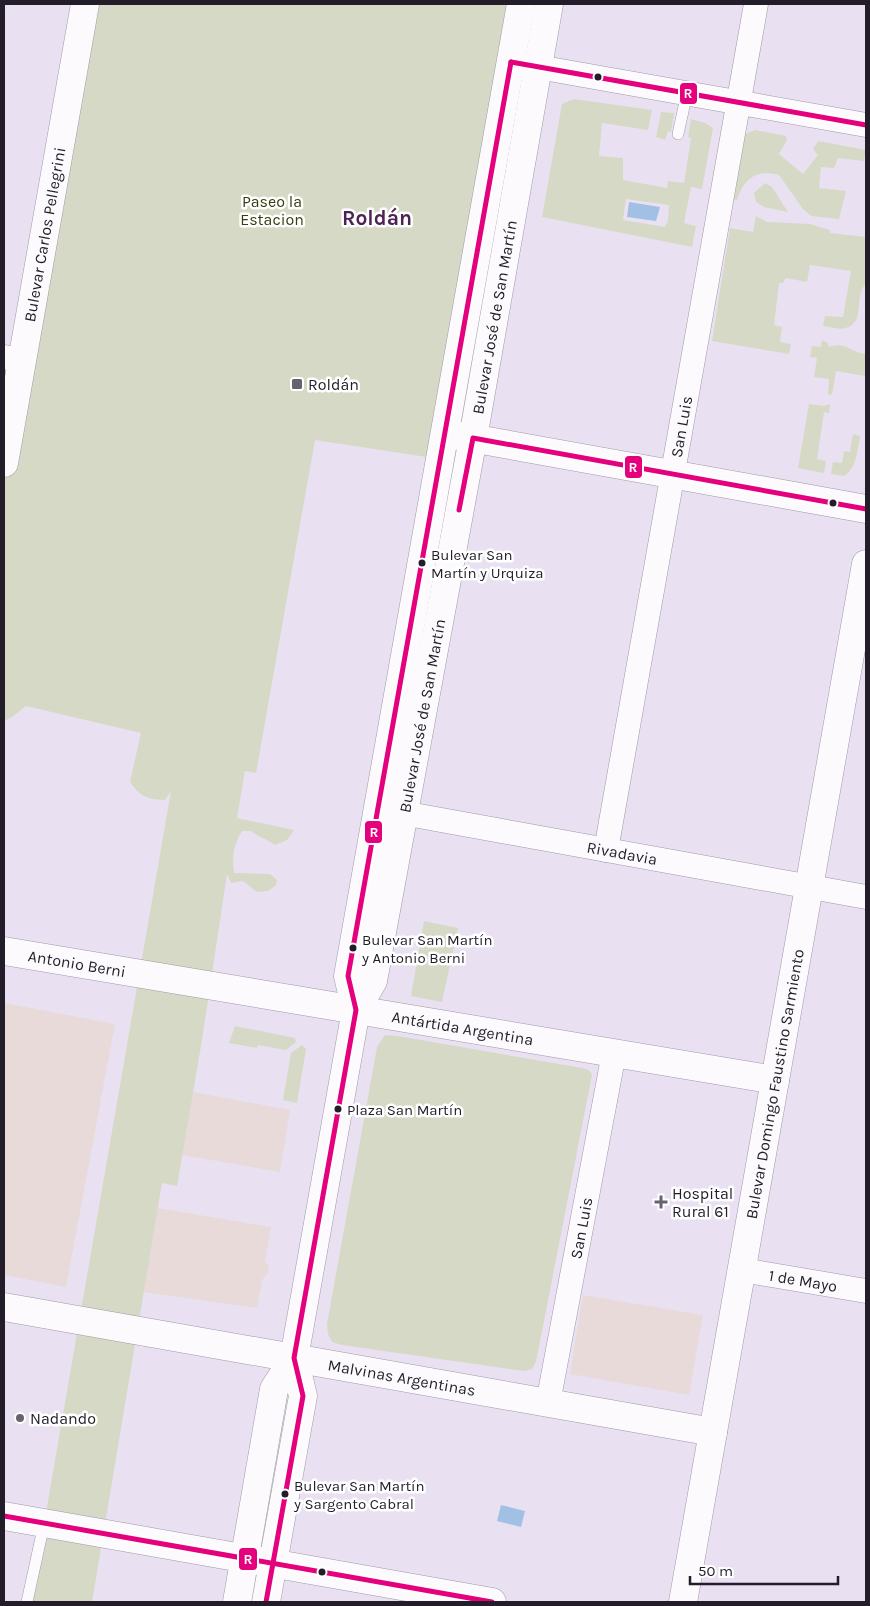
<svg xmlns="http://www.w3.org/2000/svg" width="870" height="1606" font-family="Karla,sans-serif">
	<rect width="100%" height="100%" fill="#e9e1f2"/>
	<!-- commercial -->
	<polygon fill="#e7dad8" points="193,1092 290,1110 280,1172 182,1155"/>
	<!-- education -->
	<g fill="#e7dad9">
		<polygon points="4,1003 115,1024 66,1287 4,1275"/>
		<polygon points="158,1208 271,1227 265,1261 269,1267 268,1273 262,1280 257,1308 143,1292"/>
		<polygon points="583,1295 703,1315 689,1395 570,1374"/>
	</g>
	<!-- green -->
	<g fill="#d6d9c5" fill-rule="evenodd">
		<path d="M85,4H521L440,459L315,440L256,773L245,771L237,818L294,830L287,840L275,845C267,839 258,837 251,831H242C233,846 232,857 234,873L270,874L277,880L276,885L268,891L257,892L243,881L231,883L227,874L202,1040L177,1186L162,1183L92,1602H27L44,1524L171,791L165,800C146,799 141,797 130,782L141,733L26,706L12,717L4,721V463Z"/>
		<path d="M574,99L652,110L648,130L602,123L599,156L623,158V180L667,188L668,181L684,183L691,138L688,137L691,119L705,123L713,128L702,189L691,187L684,223L696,226L692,247L542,217L562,104ZM626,199L669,205L668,220L665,227L623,220Z"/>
		<polygon points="661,112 674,113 671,132 668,131 665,140 656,137"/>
		<path d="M755,130L786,136L787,140L779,154L803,174L818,155L813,149L818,141L866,150L864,161L838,158L834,168L821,167L819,188L846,191L839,219L811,216L803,209L779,175C757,169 744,178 737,200H734L745,134Z"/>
		<polygon points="765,183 772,187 788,212 764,207 756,202 754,193"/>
		<path d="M756,216L767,222L810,224L830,230V233L866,237V283C857,293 861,306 857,318C856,321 852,325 849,327L841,329L823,326L825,316L843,317L851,271L810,265L807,282L786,278L783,283H779L774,325L782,327L780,342L791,344L789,354L712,341L730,228L753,232Z"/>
		<path d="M822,340L828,343L829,347C847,341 850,353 866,354L865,376L836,371L832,395L828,394L829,379L814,377L817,358L810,357L812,346L821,347Z"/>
		<polygon points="809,404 824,406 830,404 829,413 824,412 817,459 826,461 824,473 798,468"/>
		<path d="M853,434L860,436C857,452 857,467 844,476L831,474L833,462L842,463L844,451L850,452Z"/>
		<polygon points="424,921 458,928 442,1002 411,996"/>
		<polygon points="235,1026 295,1038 296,1042 286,1050 258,1045 257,1048 229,1043"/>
		<polygon points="385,1035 398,1036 582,1068 589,1070 592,1075 536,1362 532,1369 524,1371 342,1345 332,1342 328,1334 327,1324 377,1047"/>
		<polygon points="302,1045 306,1049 297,1103 283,1100 291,1053"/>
	</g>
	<!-- water -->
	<g fill="#a1c0e3">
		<polygon points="629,202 660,207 656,221 627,217"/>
		<polygon points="501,1505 525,1511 521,1527 497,1521"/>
	</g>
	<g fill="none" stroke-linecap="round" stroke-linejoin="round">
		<!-- lane casing -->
		<g stroke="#9e98a5" stroke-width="12">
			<g id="lane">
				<polyline points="678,134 687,93"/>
				<polyline points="27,1602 44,1524"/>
			</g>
		</g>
		<!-- street casing -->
		<g stroke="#9e98a5" stroke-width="25">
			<g id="street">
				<polyline points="521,64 866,125"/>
				<polyline points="4,357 23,361"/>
				<path id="s1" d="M386,810L866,897"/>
				<path id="s2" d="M606,850L756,4"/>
				<path id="s3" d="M742,1270L866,1291"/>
				<path id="s4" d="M548,1403L614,1053"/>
			</g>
		</g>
		<!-- secondary casing -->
		<g stroke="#9e98a5" stroke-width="29">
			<g id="secondary">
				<polyline points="454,435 866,509"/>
				<path id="s5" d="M4,463L85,4"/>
				<path id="s6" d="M4,951L775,1080"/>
				<polyline points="356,1010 348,976 521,4"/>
				<path id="s7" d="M4,1307L713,1432"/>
				<polyline points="4,1516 492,1602"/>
				<path id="s8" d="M237,1602L274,1389L294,1358L356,1010L373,981L473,438L549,4"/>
				<polyline points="266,1602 303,1396 294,1358"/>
				<path id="s9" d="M683,1602L866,564"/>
			</g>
		</g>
		<!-- lane -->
		<use href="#lane" stroke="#fcfafd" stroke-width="11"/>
		<!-- street -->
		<use href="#street" stroke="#fcfafd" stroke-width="24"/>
		<!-- secondary -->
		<use href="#secondary" stroke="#fcfafd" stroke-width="28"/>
		<!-- bus-1 casing -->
		<g stroke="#fff" stroke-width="9">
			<g id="bus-1">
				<polyline points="511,62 866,125"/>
				<polyline points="459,510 473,438 866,509"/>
				<polyline points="4,1516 492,1602"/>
				<polyline points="266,1602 303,1396 294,1358 356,1010 348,976 511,62"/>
			</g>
		</g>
		<!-- bus-1 -->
		<use href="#bus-1" stroke="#e5007d" stroke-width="5"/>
	</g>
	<!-- markers -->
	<g fill="#221d28" stroke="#fff" stroke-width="2">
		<circle cx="598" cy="77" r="4.5"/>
		<circle cx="833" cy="503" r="4.5"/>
		<circle cx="422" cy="563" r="4.5"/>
		<circle cx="353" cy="948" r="4.5"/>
		<circle cx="338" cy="1109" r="4.5"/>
		<circle cx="285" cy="1494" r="4.5"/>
		<circle cx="322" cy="1572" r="4.5"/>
	</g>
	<g fill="#68626f" stroke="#fff" stroke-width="2">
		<rect x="291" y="378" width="12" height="12" rx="2.5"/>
		<path d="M658.5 1194.5h5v5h5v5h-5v5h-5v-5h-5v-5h5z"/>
		<circle cx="20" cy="1418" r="5"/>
	</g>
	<g text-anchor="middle" stroke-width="5" stroke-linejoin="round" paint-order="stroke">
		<!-- bus labels -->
		<g font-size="15" fill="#221d28" stroke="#fff" text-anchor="start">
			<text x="431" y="560">Bulevar San<tspan x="431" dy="18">Martín y Urquiza</tspan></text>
			<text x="362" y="945">Bulevar San Martín<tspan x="362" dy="18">y Antonio Berni</tspan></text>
			<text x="347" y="1115">Plaza San Martín</text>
			<text x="294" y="1491">Bulevar San Martín<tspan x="294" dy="18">y Sargento Cabral</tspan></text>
		</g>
		<!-- park labels -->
		<g font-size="16" fill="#363e11" stroke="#fff">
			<text x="272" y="207">Paseo la<tspan x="272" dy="18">Estacion</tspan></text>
		</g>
		<!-- street labels -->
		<g font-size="16" fill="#221d28" stroke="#fff">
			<text dy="6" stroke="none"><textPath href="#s5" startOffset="232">Bulevar Carlos Pellegrini</textPath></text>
			<text dy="6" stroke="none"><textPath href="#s8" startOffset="1315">Bulevar José de San Martín</textPath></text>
			<text dy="6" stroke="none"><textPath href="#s2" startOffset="430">San Luis</textPath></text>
			<text dy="6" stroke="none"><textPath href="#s8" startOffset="910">Bulevar José de San Martín</textPath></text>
			<text dy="6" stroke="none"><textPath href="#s1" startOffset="240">Rivadavia</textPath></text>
			<text dy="6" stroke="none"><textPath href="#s6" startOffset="74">Antonio Berni</textPath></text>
			<text dy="6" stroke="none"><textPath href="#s6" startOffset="465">Antártida Argentina</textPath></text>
			<text dy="6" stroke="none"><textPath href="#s9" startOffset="526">Bulevar Domingo Faustino Sarmiento</textPath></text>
			<text dy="6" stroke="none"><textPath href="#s4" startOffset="178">San Luis</textPath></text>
			<text dy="6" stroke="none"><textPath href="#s3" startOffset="62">1 de Mayo</textPath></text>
			<text dy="6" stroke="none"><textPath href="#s7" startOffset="404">Malvinas Argentinas</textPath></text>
		</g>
		<!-- poi labels -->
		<g font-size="16" fill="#221d28" stroke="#fff" text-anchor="start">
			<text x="308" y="390">Roldán</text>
			<text x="672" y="1199">Hospital<tspan x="672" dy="18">Rural 61</tspan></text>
			<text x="30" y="1424">Nadando</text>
		</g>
		<!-- district labels -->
		<g font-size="21" font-weight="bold" fill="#4e2255" stroke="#fff">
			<text x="377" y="225">Roldán</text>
		</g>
	</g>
	<g stroke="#fff" stroke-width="2">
		<rect x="679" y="82" width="19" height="23" rx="5" fill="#e5007d"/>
		<rect x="624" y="455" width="19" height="24" rx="5" fill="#e5007d"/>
		<rect x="364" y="820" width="19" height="24" rx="5" fill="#e5007d"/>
		<rect x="238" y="1547" width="20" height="24" rx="5" fill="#e5007d"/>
	</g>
	<g font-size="14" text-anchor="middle" font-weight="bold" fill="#fff">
		<text x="688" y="98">R</text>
		<text x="633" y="472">R</text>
		<text x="374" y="837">R</text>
		<text x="248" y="1564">R</text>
	</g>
	<!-- border -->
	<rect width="870" height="1606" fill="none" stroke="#221d28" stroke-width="10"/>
	<!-- scale -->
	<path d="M690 1576v8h148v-8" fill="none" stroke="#221d28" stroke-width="2.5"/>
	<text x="698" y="1576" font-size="15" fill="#221d28" stroke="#ffffff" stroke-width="4" paint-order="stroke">50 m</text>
</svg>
